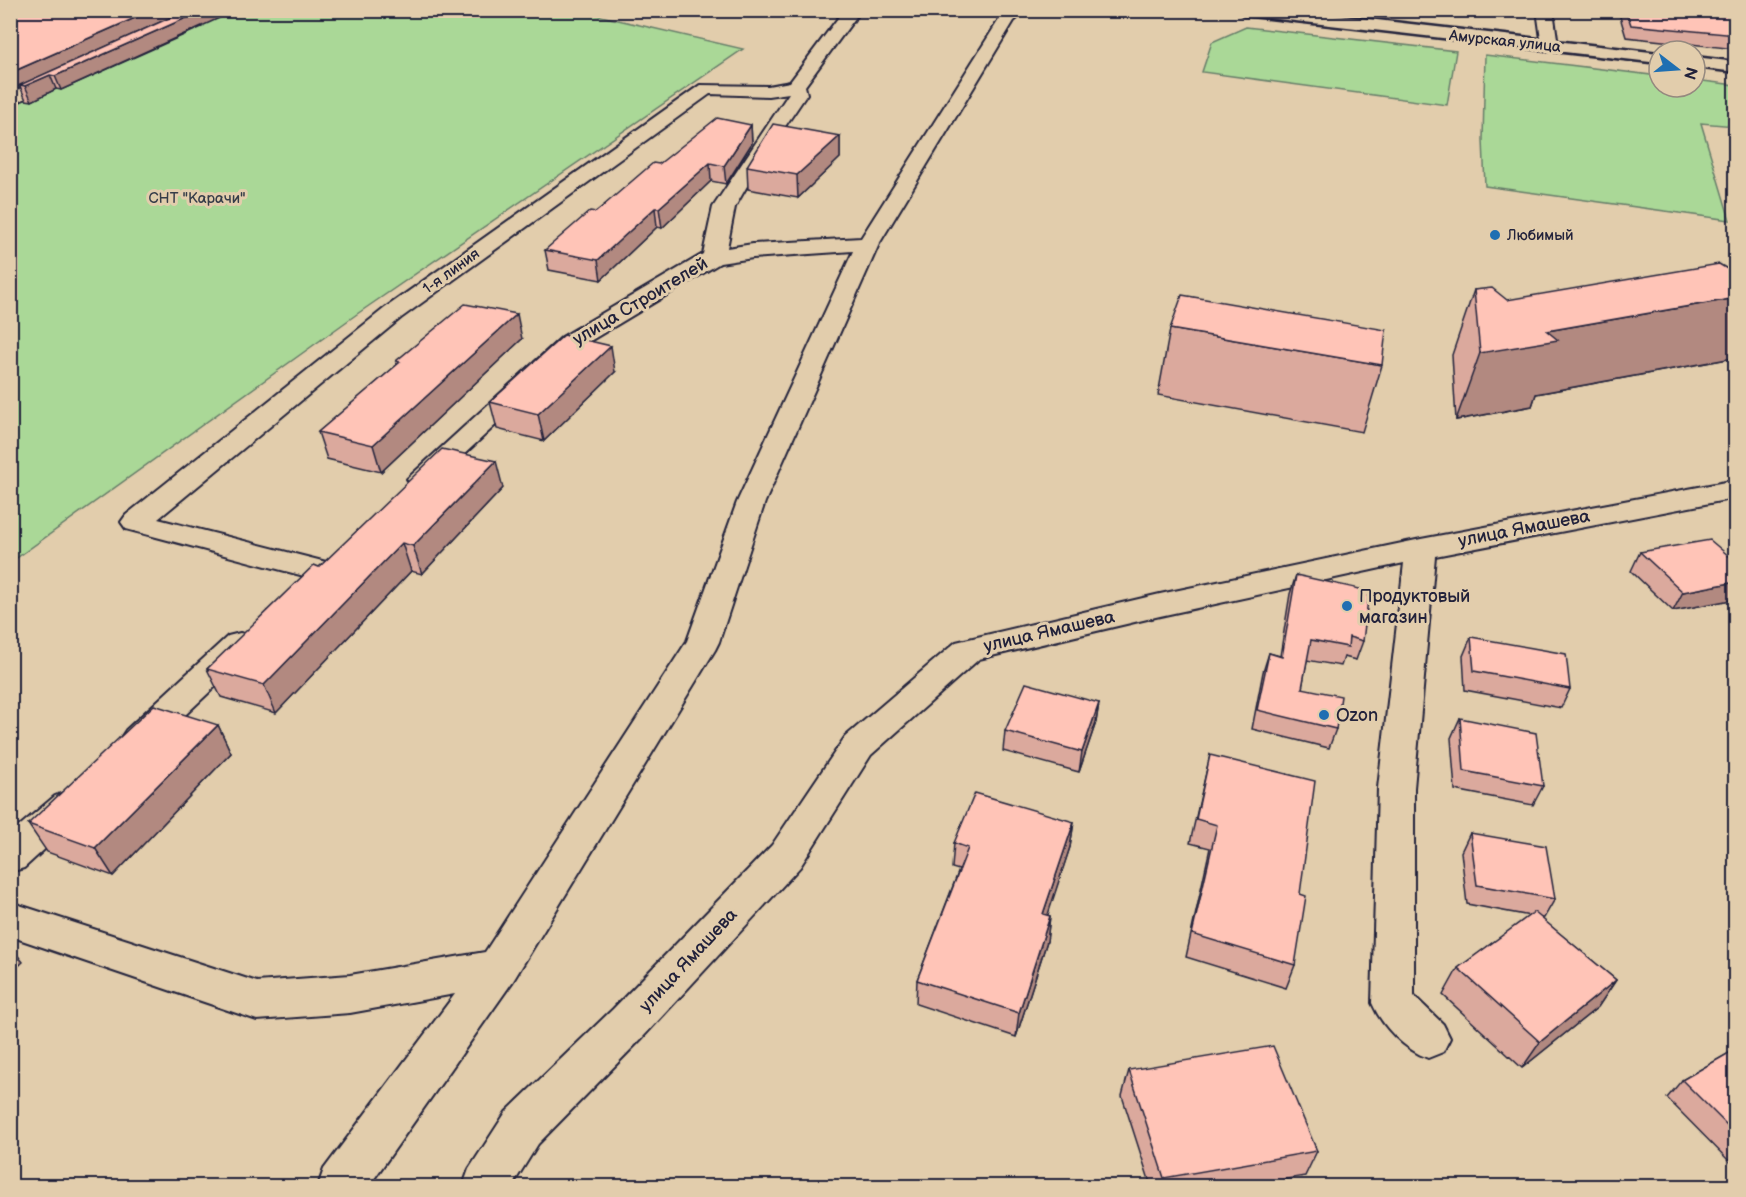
<svg xmlns="http://www.w3.org/2000/svg" width="1746" height="1197" font-family="'Balsamiq Sans',sans-serif">
	<rect width="100%" height="100%" fill="#e2cdac"/>
	<filter id="ink" filterUnits="userSpaceOnUse"><feTurbulence type="fractalNoise" baseFrequency=".0167" numOctaves="2"/><feDisplacementMap in="SourceGraphic" scale="12" xChannelSelector="R" yChannelSelector="G"/><feConvolveMatrix kernelMatrix="1 2 1 2 8 2 1 2 1" color-interpolation-filters="sRGB"/></filter>
	<g filter="url(#ink)">
		<!-- green -->
		<g fill="#aad897" stroke="#667d69" stroke-width="1.5">
			<polygon points="575,10 743,49 357,314 11,562 11,11"/>
			<polygon points="1246,27 1456,51 1447,105 1202,72 1212,42"/>
			<polygon points="1485,55 1659,76 1659,87 1695,87 1695,80 1735,85 1735,126 1701,123 1730,220 1485,186 1483,140"/>
		</g>
		<g fill="none" stroke-linecap="round" stroke-linejoin="round">
			<!-- minor casing -->
			<g stroke="#22223b" stroke-width="4">
				<g id="minor">
					<polygon points="844,10 861,10 805,86 807,94 759,165 735,207 727,248 753,244 861,238 1002,15 1008,10 1027,10 1014,21 879,244 765,502 719,642 715,650 513,981 369,1186 318,1186 324,1169 455,994 350,1013 257,1020 10,936 10,902 257,982 350,975 485,952 687,641 737,502 853,251 753,258 720,263 580,347 431,485 421,488 411,485 407,479 562,337 703,254 713,207 789,93 768,96 710,94 401,318 158,519 334,564 338,571 334,578 323,581 126,529 121,522 126,515 385,308 700,85 768,86 790,82"/>
					<polygon points="1537,10 1553,10 1558,46 1556,50 1550,51 1542,46"/>
					<polygon points="61,72 67,73 70,77 67,81 10,105 10,93"/>
					<path d="M1736,480V498L1435,556L1414,788V996L1443,1024L1450,1038L1443,1052L1428,1058C1404,1049 1382,1026 1372,1003L1378,788L1404,563L1160,616L979,659L871,755L800,867L643,1037L538,1144L512,1186H463L469,1169L506,1112L613,1009L772,845L845,737L956,642L1160,594L1421,539Z"/>
					<polygon points="240,633 252,636 256,644 252,652 150,748 138,752 126,748 120,739 126,730 228,636"/>
					<polygon points="68,791 81,796 87,806 81,816 24,868 10,872 10,834 55,796"/>
				</g>
			</g>
			<!-- tertiary casing -->
			<g stroke="#22223b" stroke-width="5">
				<g id="tertiary">
					<polygon points="1235,10 1291,10 1659,53 1659,63 1243,15"/>
					<polygon points="1695,57 1736,62 1736,72 1695,67"/>
				</g>
			</g>
			<!-- minor -->
			<use href="#minor" fill="#e2cdac" fill-rule="evenodd"/>
			<!-- tertiary -->
			<use href="#tertiary" fill="#e2cdac" fill-rule="evenodd"/>
		</g>
		<!-- wall -->
		<g fill="#dba99d" stroke="#22223b" stroke-width="1.5">
			<polygon points="10,10 202,27 61,90 56,89 32,101 26,100 20,86"/>
			<polygon points="1618,10 1736,10 1736,49 1626,37"/>
			<polygon points="751,125 752,143 726,184 711,181 662,228 657,227 601,280 549,270 545,250 659,164"/>
			<polygon points="840,136 840,158 798,198 748,189 747,166"/>
			<polygon points="1474,290 1507,300 1733,358 1536,394 1532,406 1456,420 1452,355"/>
			<polygon points="1170,329 1382,365 1362,432 1158,395"/>
			<polygon points="522,339 381,472 327,459 318,432 397,365 396,361"/>
			<polygon points="615,372 544,441 497,429 490,402"/>
			<polygon points="503,488 422,574 411,571 276,713 221,697 207,669 319,567"/>
			<polygon points="1640,552 1736,562 1736,599 1673,611 1631,571"/>
			<polygon points="1296,575 1363,641 1356,660 1344,657 1341,666 1307,660 1302,688 1336,729 1329,748 1252,729 1263,672 1269,653 1280,656 1290,594"/>
			<polygon points="1471,637 1570,689 1561,708 1465,690 1463,656"/>
			<polygon points="1099,703 1096,722 1079,772 1003,751 1005,731"/>
			<polygon points="1460,718 1543,786 1533,805 1455,790 1451,738"/>
			<polygon points="218,725 231,753 113,876 47,852 28,824"/>
			<polygon points="1210,755 1300,894 1295,965 1286,988 1186,957 1210,848 1190,843"/>
			<polygon points="1074,822 1070,847 1047,915 1050,916 1047,941 1016,1037 916,1004 917,980 959,870 952,868 954,843"/>
			<polygon points="1470,833 1555,899 1544,918 1541,918 1616,980 1598,1007 1522,1068 1443,995 1458,968 1530,916 1467,904 1461,852"/>
			<polygon points="1736,1049 1736,1168 1667,1098 1682,1080"/>
			<polygon points="1129,1070 1317,1151 1305,1176 1245,1186 1151,1186 1122,1096"/>
		</g>
		<!-- shaded-wall -->
		<g fill="#b28980" stroke="#22223b" stroke-width="1.5">
			<polygon points="153,10 187,10 10,90 10,73"/>
			<polygon points="204,10 237,10 61,90 55,76"/>
			<polygon points="50,75 56,89 32,101 25,86"/>
			<polygon points="751,125 752,143 726,184 724,166"/>
			<polygon points="840,136 840,158 798,198 797,175"/>
			<polygon points="710,163 711,181 662,228 659,208"/>
			<polygon points="655,208 657,227 601,280 598,260"/>
			<polygon points="1736,298 1736,352 1733,358 1536,394 1532,406 1456,420 1480,353 1547,331"/>
			<polygon points="517,314 522,339 381,472 373,445"/>
			<polygon points="611,346 615,372 544,441 538,414"/>
			<polygon points="496,461 503,488 422,574 413,546"/>
			<polygon points="402,543 411,571 276,713 264,685"/>
			<polygon points="1736,582 1736,599 1673,611 1683,592"/>
			<polygon points="1099,703 1096,722 1079,772 1082,752"/>
			<polygon points="218,725 231,753 113,876 95,848"/>
			<polygon points="1074,822 1070,847 1040,939 1043,914"/>
			<polygon points="1050,916 1047,941 1016,1037 1019,1013"/>
			<polygon points="10,946 23,962 10,974"/>
			<polygon points="1616,980 1598,1007 1522,1068 1540,1042"/>
		</g>
		<!-- building -->
		<g fill="#ffc4b7" stroke="#22223b" stroke-width="1.5">
			<polygon points="10,10 153,10 10,73"/>
			<polygon points="187,10 204,10 55,76 50,75 25,86 20,85"/>
			<polygon points="1626,10 1736,10 1736,35 1631,25"/>
			<polygon points="717,118 751,125 724,166 710,163 659,208 655,208 598,260 545,250 590,211 596,212 653,163 659,164"/>
			<polygon points="773,124 840,136 797,175 747,166"/>
			<polygon points="1719,264 1736,274 1736,298 1547,331 1558,340 1480,353 1474,290 1492,288 1507,300"/>
			<polygon points="1182,295 1386,330 1382,365 1170,329"/>
			<polygon points="465,304 517,314 373,445 318,432 400,362 396,361"/>
			<polygon points="564,335 611,346 538,414 490,402"/>
			<polygon points="442,449 496,461 413,546 402,543 264,685 207,669 314,565 319,567"/>
			<polygon points="1710,540 1736,562 1736,582 1683,592 1640,552"/>
			<polygon points="1296,575 1369,591 1363,641 1349,637 1348,647 1311,640 1302,688 1341,696 1336,729 1257,710 1269,653 1282,657"/>
			<polygon points="1471,637 1566,654 1570,689 1474,671"/>
			<polygon points="1026,683 1099,703 1082,752 1005,731"/>
			<polygon points="154,705 218,725 95,848 28,824"/>
			<polygon points="1460,718 1536,733 1543,786 1464,771"/>
			<polygon points="1210,755 1315,781 1300,894 1306,896 1295,965 1192,934 1217,825 1196,819"/>
			<polygon points="975,793 1074,822 1043,914 1050,916 1019,1013 917,980 968,848 954,843"/>
			<polygon points="1470,833 1546,846 1555,899 1477,885"/>
			<polygon points="1534,912 1616,980 1540,1042 1458,968"/>
			<polygon points="1273,1046 1317,1151 1164,1178 1129,1070"/>
			<polygon points="1736,1049 1736,1134 1682,1080"/>
		</g>
	</g>
	<!-- markers -->
	<g fill="#1f6fb2" stroke="#e2cdac" stroke-width="2">
		<circle cx="1495" cy="235" r="6"/>
		<circle cx="1347" cy="606" r="6"/>
		<circle cx="1324" cy="715" r="6"/>
	</g>
	<g text-anchor="middle" stroke-width="6" stroke-linejoin="round" paint-order="stroke">
		<!-- far-street labels -->
		<g font-size="15" fill="#22223b" stroke="#e2cdac">
			<text transform="translate(1505 41) rotate(6)" y="5">Амурская улица</text>
			<text transform="translate(451 271) rotate(-36)" y="5">1-я линия</text>
		</g>
		<!-- far-park labels -->
		<g font-size="15" fill="#363d49" stroke="#e2cdac">
			<text x="197" y="203">СНТ "Карачи"</text>
		</g>
		<!-- far-poi labels -->
		<g font-size="15" fill="#22223b" stroke="#e2cdac" text-anchor="start">
			<text x="1507" y="240">Любимый</text>
		</g>
		<!-- street labels -->
		<g font-size="18" fill="#22223b" stroke="#e2cdac">
			<text transform="translate(640 301) rotate(-31)" y="6">улица Строителей</text>
			<text transform="translate(1524 528) rotate(-11)" y="6">улица Ямашева</text>
			<text transform="translate(1049 631) rotate(-13)" y="6">улица Ямашева</text>
			<text transform="translate(688 960) rotate(-47)" y="6">улица Ямашева</text>
		</g>
		<!-- poi labels -->
		<g font-size="18" fill="#22223b" stroke="#e2cdac" text-anchor="start">
			<text x="1359" y="602">Продуктовый<tspan x="1359" dy="21">магазин</tspan></text>
			<text x="1336" y="721">Ozon</text>
		</g>
	</g>
	<!-- margin -->
	<rect width="1746" height="1197" fill="none" stroke="#e2cdac" stroke-width="36"/>
	<rect x="18" y="18" width="1710" height="1161" fill="none" stroke="#22223b" stroke-width="2" filter="url(#ink)"/>
	<!-- north arrow -->
	<g transform="translate(1677 69) rotate(107)"><circle r="28" fill="#e2cdac" stroke="#95897f" stroke-width="1.5"/>
	<path d="M0-4.5L10 22L0 15L-10 22Z" fill="#1f6fb2"/>
	<text y="-9" font-size="16" font-weight="bold" text-anchor="middle" fill="#22223b">N</text>
	</g>
</svg>
